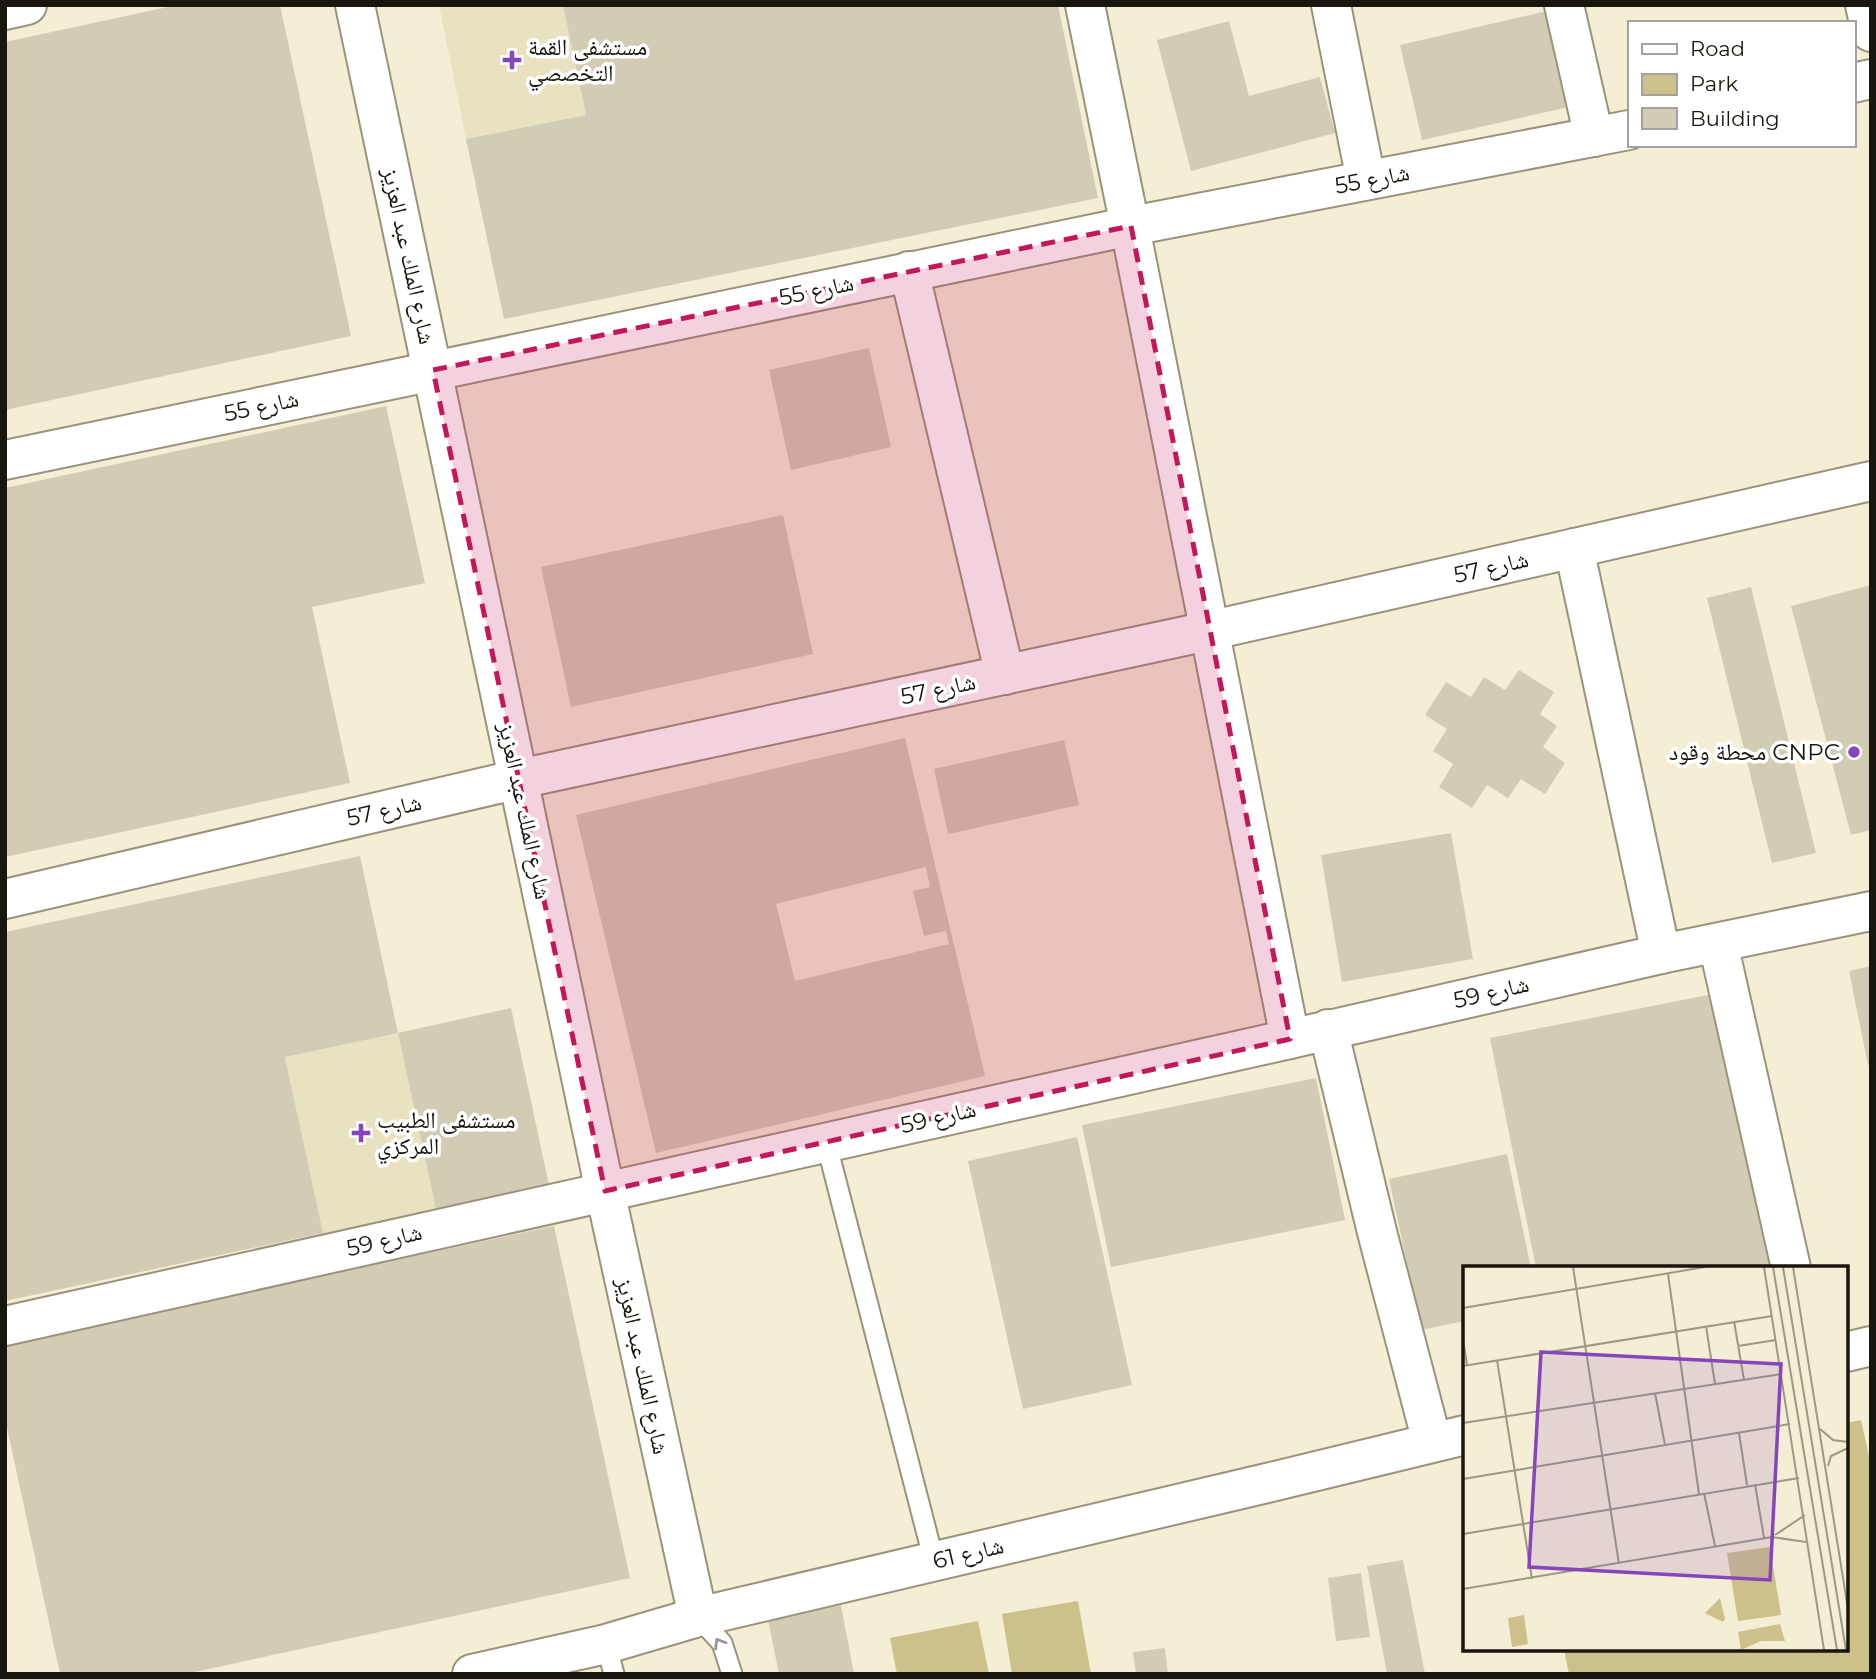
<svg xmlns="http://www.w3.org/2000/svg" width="1876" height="1679" font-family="Montserrat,'Noto Naskh Arabic',sans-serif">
	<rect width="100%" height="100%" fill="#f4eed5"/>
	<!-- built -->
	<g fill="#e9e2c0">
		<polygon points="439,5 563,5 586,115 466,139"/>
		<polygon points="398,1033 436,1209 323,1233 285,1057"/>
	</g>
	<!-- green -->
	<g fill="#cdc18b">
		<polygon points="1861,1420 1871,1465 1871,1674 1569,1674 1564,1649 1846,1649 1846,1423"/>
		<polygon points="1078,1601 1091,1674 1012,1674 1002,1614"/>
		<polygon points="978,1621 989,1674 897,1674 890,1638"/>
	</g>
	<!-- building -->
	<g fill="#d1ccb3" fill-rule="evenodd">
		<polygon points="177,5 280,5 351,336 5,410 5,42"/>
		<polygon points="563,5 1058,5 1098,198 504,319 466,139 586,115"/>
		<polygon points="1547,11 1569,107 1422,140 1400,45"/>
		<polygon points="1229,21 1249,96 1320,77 1335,133 1191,171 1157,40"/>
		<polygon points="869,348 891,447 791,470 769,370"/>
		<polygon points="386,406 425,583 312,607 350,783 5,857 5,488"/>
		<polygon points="783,515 813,654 571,707 541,567"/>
		<polygon points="1871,585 1871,830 1851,835 1791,606"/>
		<polygon points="1751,587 1816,853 1772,863 1707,598"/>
		<polygon points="1519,670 1554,692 1540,714 1557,726 1543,747 1565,763 1545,794 1521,779 1508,798 1487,785 1472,808 1439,787 1453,764 1433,751 1447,729 1425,715 1446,682 1471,697 1484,677 1505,690"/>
		<path d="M905,738L985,1076L656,1153L576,815ZM926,867L930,887L913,891L924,936L946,931L949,944L795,981L776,904Z"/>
		<polygon points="1064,740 1079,805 948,834 934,769"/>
		<polygon points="1451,833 1473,959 1342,982 1321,855"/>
		<polygon points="360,856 398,1033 285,1057 323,1233 5,1301 5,932"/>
		<polygon points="1871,966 1871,1064 1868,1065 1849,971"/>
		<polygon points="1718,993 1773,1265 1758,1268 1536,1268 1490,1038"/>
		<polygon points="511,1008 549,1185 436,1209 398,1033"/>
		<polygon points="1316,1078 1345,1220 1111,1267 1082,1125"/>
		<polygon points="1077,1137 1132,1385 1023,1409 968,1161"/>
		<polygon points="1507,1154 1531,1268 1465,1268 1465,1321 1421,1330 1389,1179"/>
		<polygon points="554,1226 630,1578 185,1674 60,1674 5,1418 5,1343"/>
		<polygon points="1403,1560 1425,1674 1387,1674 1367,1566"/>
		<polygon points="1361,1573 1370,1637 1336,1641 1328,1578"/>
		<polygon points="841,1605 854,1674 779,1674 768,1620"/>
		<polygon points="1165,1648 1168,1674 1136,1674 1133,1652"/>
	</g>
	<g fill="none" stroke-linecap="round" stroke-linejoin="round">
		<!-- service casing -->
		<g stroke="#99937c" stroke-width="23">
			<g id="service">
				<polyline points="826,1142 934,1561"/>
				<polyline points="698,1617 722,1643 732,1674"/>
				<polyline points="606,1644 614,1674"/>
			</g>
		</g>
		<!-- minor casing -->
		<g stroke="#99937c" stroke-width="42">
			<g id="minor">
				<path d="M1085,5C1156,349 1221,694 1290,1039"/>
				<polyline points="1331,5 1366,180"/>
				<polyline points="1564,5 1594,137"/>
				<polyline points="5,10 27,5"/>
				<polyline points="1853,83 1871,79"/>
				<polyline points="909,271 1005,675"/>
				<polyline points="5,460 1131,226 1629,130"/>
				<polyline points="1574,548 1661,954"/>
				<polyline points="5,899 519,779 1208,631 1871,481"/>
				<polyline points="1718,943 1791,1268"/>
				<polyline points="1328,1029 1377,1232 1432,1442"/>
				<polyline points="5,1326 1290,1039 1661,954 1871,911"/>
			</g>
		</g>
		<!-- tertiary casing -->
		<g stroke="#99937c" stroke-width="42">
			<g id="tertiary">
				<polyline points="355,5 605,1191 698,1617"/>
				<polyline points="1865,5 1871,32"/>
				<polyline points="1846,1352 1871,1346"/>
				<polyline points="472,1674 606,1644 698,1617 1267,1483 1465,1435"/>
			</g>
		</g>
		<!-- service -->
		<use href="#service" stroke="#fff" stroke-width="19"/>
		<!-- minor -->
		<use href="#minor" stroke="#fff" stroke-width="38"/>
		<!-- tertiary -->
		<use href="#tertiary" stroke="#fff" stroke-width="38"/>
	</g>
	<!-- one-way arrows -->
	<defs><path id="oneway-chevron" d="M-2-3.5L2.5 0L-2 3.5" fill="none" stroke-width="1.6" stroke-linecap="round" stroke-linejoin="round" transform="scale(1.75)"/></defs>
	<use stroke="#979692" href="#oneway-chevron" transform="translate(719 1643) rotate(-122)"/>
	<!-- marked area -->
	<path fill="#c2185b" fill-opacity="0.2" stroke="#c2185b" stroke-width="5" stroke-dasharray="14 9" stroke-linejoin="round" d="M1131,226L1290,1039L605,1191L433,370Z"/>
	<!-- markers -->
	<g fill="#8645ba" stroke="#fff" stroke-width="2.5">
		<path d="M508.5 49.5h7v7h7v7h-7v7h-7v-7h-7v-7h7z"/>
		<circle cx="1854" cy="752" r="7"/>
		<path d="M357.5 1122.5h7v7h7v7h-7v7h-7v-7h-7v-7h7z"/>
	</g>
	<g text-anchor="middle" stroke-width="7" stroke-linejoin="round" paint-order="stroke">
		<!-- poi labels -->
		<g font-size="23" fill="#18160d" stroke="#fff" text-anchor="start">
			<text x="528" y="55">مستشفى القمة<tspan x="528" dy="26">التخصصي</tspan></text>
			<text x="1840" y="760" text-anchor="end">محطة وقود CNPC</text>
			<text x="377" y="1128">مستشفى الطبيب<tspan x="377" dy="26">المركزي</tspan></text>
		</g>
		<!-- street labels -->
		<g font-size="23" fill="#18160d" stroke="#fff">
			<text transform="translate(1372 179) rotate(-11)" y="8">شارع 55</text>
			<text transform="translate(409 256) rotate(78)" y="8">شارع الملك عبد العزيز</text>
			<text transform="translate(816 290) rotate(-12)" y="8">شارع 55</text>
			<text transform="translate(261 406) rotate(-12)" y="8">شارع 55</text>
			<text transform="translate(1491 567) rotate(-13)" y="8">شارع 57</text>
			<text transform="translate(938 689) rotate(-12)" y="8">شارع 57</text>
			<text transform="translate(384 810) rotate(-13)" y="8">شارع 57</text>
			<text transform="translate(525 811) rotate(78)" y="8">شارع الملك عبد العزيز</text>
			<text transform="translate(1491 992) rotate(-13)" y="8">شارع 59</text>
			<text transform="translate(938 1117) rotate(-13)" y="8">شارع 59</text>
			<text transform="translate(384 1240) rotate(-13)" y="8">شارع 59</text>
			<text transform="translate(643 1366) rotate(78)" y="8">شارع الملك عبد العزيز</text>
			<text transform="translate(968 1553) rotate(-13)" y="8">شارع 61</text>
		</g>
	</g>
	<!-- overview -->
	<g transform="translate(1463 1266)">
		<rect width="385" height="385" fill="#f4eed5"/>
		<path d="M307,281L318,349L275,355L264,287ZM257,332L262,353L260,356L242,347ZM61,349L65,378L49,381L45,352ZM317,358L322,375H298L278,384L275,366Z" fill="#cdc18b"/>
		<path fill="none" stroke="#9c9885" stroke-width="2" d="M110,1L156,298M301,1L361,384M310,1L374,384M320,1L383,384M330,1L385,343M205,8L236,228M0,42L242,1M271,55L281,114M243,60L252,118M0,74L4,99M275,80L313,74M34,94L69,313M0,100L309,50M192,127L202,179M0,157L318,108M357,163L370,174L385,176M276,167L284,219M365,200L368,190L385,182M0,213L327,158M292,218L301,272M241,227L252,280M0,268L336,212M312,269L342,249M0,323L309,271L343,276"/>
		<path fill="#8645ba" fill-opacity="0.15" stroke="#8645ba" stroke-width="3.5" d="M78,86L318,98L307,314L66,301Z"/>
		<rect width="385" height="385" fill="none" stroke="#18160d" stroke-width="3.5"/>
	</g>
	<!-- border -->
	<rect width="1876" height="1679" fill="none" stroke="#18160d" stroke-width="14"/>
	<!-- legend -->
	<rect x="1628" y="21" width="228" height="126" fill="#ffffff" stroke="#a3a29e" stroke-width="2"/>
	<rect x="1642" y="44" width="35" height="10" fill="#ffffff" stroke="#a3a29e" stroke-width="2"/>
	<text x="1690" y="56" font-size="21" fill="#18160d">Road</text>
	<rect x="1642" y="74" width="35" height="21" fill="#cdc18b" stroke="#a3a29e" stroke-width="2"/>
	<text x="1690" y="91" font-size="21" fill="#18160d">Park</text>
	<rect x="1642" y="108" width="35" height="21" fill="#d1ccb3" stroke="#a3a29e" stroke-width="2"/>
	<text x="1690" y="126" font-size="21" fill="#18160d">Building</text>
</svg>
